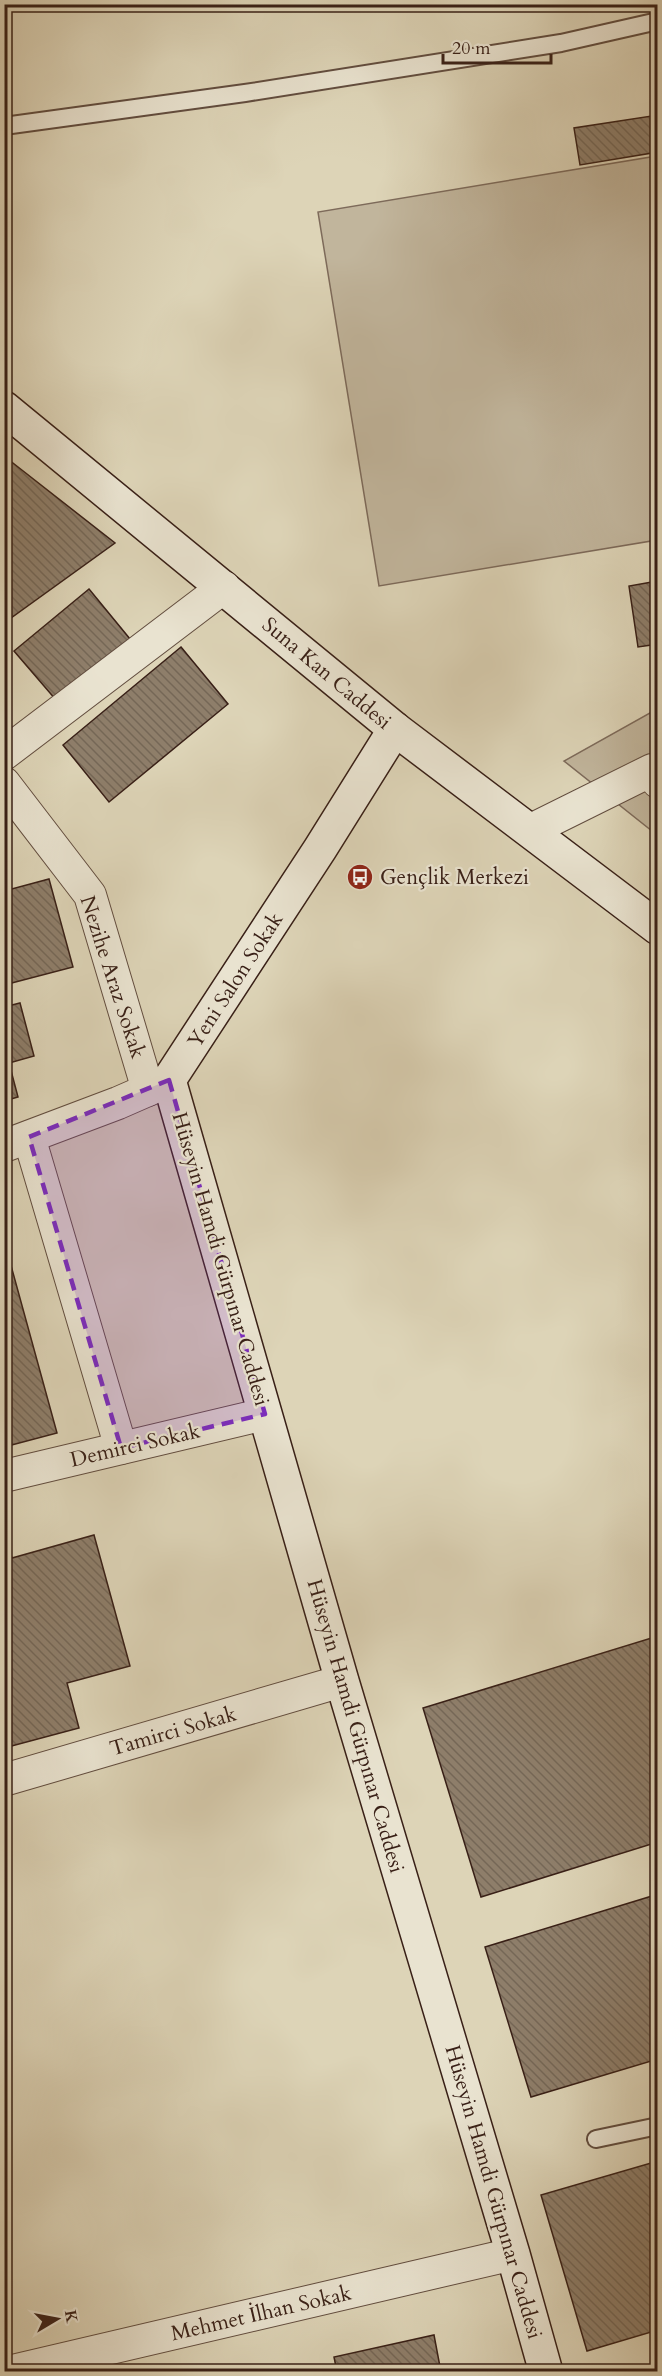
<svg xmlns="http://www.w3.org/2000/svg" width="662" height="2376" font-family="Cardo,serif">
	<defs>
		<pattern id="building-back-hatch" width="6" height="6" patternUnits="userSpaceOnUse" patternTransform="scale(1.5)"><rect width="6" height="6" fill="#8e7e6a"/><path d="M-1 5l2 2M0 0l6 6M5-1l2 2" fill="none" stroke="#756756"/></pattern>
	</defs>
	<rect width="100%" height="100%" fill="#ddd4b7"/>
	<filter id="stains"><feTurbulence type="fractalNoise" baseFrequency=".00333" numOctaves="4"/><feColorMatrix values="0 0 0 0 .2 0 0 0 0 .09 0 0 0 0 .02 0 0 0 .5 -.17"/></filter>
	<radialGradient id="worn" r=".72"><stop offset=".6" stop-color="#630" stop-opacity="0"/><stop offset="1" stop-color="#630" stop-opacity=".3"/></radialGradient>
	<!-- pitch -->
	<g fill="#c1b59c" stroke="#7d6a5a" stroke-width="1.5">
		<polygon points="657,156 657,540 379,586 318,212"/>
		<polygon points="657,709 657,835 564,761"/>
	</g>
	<!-- building -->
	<g fill="url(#building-back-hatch)" stroke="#392017" stroke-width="1.5">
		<polygon points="658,115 658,152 580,165 574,128"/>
		<polygon points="4,456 115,543 4,623"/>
		<polygon points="658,581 658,644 638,647 629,586"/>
		<polygon points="89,589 130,639 56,700 14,651"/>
		<polygon points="181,647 228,704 109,802 63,745"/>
		<polygon points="49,879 73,967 4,985 4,891"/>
		<polygon points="20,1003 34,1056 9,1063 18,1097 4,1101 4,1007"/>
		<polygon points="4,1240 57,1433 4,1447"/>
		<polygon points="4,1530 12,1558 94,1535 130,1666 67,1683 79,1728 4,1748"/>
		<polygon points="658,1636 658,1842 481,1897 423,1708"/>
		<polygon points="652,1896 658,1914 658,2059 531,2097 485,1947"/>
		<polygon points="658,2161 658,2330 587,2351 541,2195"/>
		<polygon points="434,2335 441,2372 337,2372 334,2357"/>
	</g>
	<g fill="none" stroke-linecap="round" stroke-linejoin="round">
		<!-- lane casing -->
		<g stroke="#624d3f" stroke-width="20">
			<g id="lane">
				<polyline points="4,126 245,93 561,43 658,21"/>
				<polyline points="596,2139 658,2126"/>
			</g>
		</g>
		<!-- street casing -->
		<g stroke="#624d3f" stroke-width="34">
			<g id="street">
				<polyline points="4,754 224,587"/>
				<polyline points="4,783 90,895 148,1090"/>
				<polyline points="531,830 652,770 658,782"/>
				<polyline points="29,1137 121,1448"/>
				<polyline points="4,1146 118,1103 166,1082"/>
				<polyline points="4,1476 265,1414"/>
				<polyline points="4,1780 342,1681"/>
				<polyline points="8,2372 513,2254"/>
			</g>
		</g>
		<!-- secondary casing -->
		<g stroke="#392017" stroke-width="36">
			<g id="secondary">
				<polyline points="4,408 395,729 658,928"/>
				<polyline points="395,729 320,849 169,1080 342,1681 513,2254 546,2372"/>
			</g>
		</g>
		<!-- lane -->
		<use href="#lane" stroke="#e9e3d0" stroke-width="16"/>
		<!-- street -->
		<use href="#street" stroke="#e9e3d0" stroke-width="32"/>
		<!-- secondary -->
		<use href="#secondary" stroke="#e9e3d0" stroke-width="33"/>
	</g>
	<!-- marked area -->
	<path fill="#7b2cbf" fill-opacity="0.2" stroke="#7b2cbf" stroke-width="4.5" stroke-dasharray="12 8" stroke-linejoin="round" d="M169,1080L265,1414L121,1448L29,1137Z"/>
	<!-- icons -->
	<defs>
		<g id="bus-disc" transform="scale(1.35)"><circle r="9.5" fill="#8f2418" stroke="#e9e3d0"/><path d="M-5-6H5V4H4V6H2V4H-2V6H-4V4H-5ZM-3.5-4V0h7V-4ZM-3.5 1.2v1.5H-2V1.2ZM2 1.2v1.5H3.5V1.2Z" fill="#fff"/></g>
	</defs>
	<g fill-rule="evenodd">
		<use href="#bus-disc" x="360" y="877"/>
	</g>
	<g text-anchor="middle" stroke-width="4.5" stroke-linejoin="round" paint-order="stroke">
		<!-- street labels -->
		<g font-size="21" fill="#392017" stroke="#e9e3d0">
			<text transform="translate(327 673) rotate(40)" y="7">Suna Kan Caddesi</text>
			<text transform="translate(113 977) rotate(72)" y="7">Nezihe Araz Sokak</text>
			<text transform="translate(235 980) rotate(-57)" y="7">Yeni Salon Sokak</text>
			<text transform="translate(221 1259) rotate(74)" y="7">Hüseyin Hamdi Gürpınar Caddesi</text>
			<text transform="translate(135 1445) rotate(-13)" y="7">Demirci Sokak</text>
			<text transform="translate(356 1726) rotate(74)" y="7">Hüseyin Hamdi Gürpınar Caddesi</text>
			<text transform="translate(173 1731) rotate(-16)" y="7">Tamirci Sokak</text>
			<text transform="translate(494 2192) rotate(74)" y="7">Hüseyin Hamdi Gürpınar Caddesi</text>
			<text transform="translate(261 2313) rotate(-13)" y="7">Mehmet İlhan Sokak</text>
		</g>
		<!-- poi labels -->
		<g font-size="21" fill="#392017" stroke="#e9e3d0" text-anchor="start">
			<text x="380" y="884">Gençlik Merkezi</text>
		</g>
	</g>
	<!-- margin -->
	<rect width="662" height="2376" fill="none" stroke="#ddd4b7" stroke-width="24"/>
	<rect x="6" y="6" width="650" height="2364" fill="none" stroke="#392017" stroke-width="3"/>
	<rect x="12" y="12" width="638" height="2352" fill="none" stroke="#392017" stroke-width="1.5"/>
	<!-- north arrow -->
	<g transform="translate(57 2319) rotate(80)" stroke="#e9e3d0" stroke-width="4.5" paint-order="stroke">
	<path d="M0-4.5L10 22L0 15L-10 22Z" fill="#392017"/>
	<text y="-9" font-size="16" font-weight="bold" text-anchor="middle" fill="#392017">K</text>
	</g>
	<!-- scale -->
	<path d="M443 54v9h108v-9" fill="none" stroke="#392017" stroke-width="3"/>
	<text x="452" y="54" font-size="18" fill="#392017" stroke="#e9e3d0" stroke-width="4.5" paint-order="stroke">20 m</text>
	<rect width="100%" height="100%" filter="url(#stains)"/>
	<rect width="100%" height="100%" fill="url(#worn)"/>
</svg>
